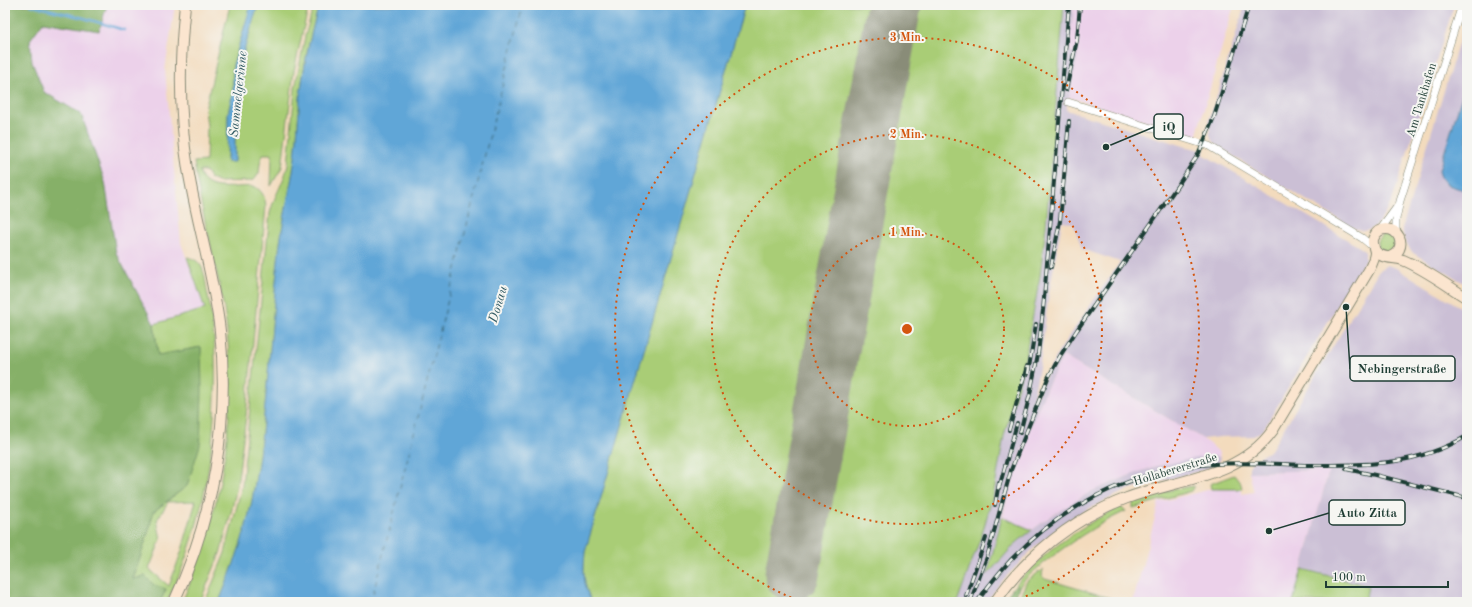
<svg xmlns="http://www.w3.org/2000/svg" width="1472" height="607" font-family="'Old Standard TT',serif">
	<rect width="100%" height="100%" fill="#f6f6f2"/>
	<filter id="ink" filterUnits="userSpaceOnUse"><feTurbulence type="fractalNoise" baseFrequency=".025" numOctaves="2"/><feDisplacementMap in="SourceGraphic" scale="8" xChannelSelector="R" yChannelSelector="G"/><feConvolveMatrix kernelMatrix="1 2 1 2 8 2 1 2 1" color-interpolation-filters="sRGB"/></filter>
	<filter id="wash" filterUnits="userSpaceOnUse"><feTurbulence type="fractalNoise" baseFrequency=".012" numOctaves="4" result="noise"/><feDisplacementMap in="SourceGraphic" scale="16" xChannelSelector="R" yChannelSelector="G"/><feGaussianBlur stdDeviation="0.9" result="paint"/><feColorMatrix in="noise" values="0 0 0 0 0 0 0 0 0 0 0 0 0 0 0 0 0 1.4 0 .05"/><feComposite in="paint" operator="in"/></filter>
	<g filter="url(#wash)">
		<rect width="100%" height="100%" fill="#f3dbbd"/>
		<!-- built -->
		<g fill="#ecd1ea">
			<polygon points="107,5 175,5 165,70 175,181 181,243 205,309 154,324 116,253 105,182 81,114 44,92 31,62 30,40 43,22 99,31"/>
			<polygon points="1074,5 1234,5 1196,137 1068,97 1078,55 1069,51"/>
			<polygon points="1063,356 1203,439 1218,451 1220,457 1214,456 1157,466 1133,474 1092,491 1051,516 1032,530 1003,517 1014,471 1025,440 1048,385"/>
			<polygon points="1329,470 1293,602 1133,602 1159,502 1211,489 1242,489 1242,494 1254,492 1249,472"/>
		</g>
		<!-- industrial -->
		<g fill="#cbbfd5" fill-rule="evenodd">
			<path d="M1064,5H1074L1069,51L1078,55L1066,110L1184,146L1205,151L1203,154L1361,248L1365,252V260L1263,430L1254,436L1220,437L1203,439L1063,356L1048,385L1025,440L1014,471L988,574L1015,544L1032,530L1051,516L1092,491L1133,474L1157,466L1195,458L1214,456L1220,457L1219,462L1205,470L1130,489L1108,499L1086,510L1066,522L1034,548L1003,580L986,602H957L982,534L994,492L1004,436L1018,386L1026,354L1040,276L1046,226ZM1062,222L1073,223L1082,249L1120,262L1059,351L1041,385L1035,400L1033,398L1040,363L1049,293Z"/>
			<polygon points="1245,5 1454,5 1392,201 1382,218 1375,226 1369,230 1362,231 1353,228 1236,158 1222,149 1213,141 1210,135 1209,121"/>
			<polygon points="1467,15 1467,80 1439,170 1444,182 1467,191 1467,285 1413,253 1405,242 1402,229"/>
			<polygon points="1387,265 1396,268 1467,311 1467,602 1365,602 1368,586 1302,569 1329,470 1249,472 1249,467 1253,461 1271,450 1379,270"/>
		</g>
		<!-- green -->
		<g fill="#a9cd76" stroke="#648555" fill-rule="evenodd">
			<path d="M230,5H251L233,65V92L228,113L227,162L235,161V126L238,97L242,86V57L258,5H309L303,30L294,71L282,167L271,186L272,154H263L260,163L259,173L255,179L250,181L217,182L210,178L206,171H199C205,196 237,184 255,187C263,191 265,198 266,206L246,416L237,486L232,509L221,551L200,602H182C220,515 237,426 227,331C224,301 216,271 210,242C203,215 198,189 194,162L206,161L207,126L205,109Z"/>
			<path d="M314,5H319C311,32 305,60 301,89C298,112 298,135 295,158C290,193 281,226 278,261C270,337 267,413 254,489C248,528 234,565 219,602H205L225,553L242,486L270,213C274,196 284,182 288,165L295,88L305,36Z"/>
			<path d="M745,5H1064L1046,226L1040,276L1026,354L1018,386L1004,436L994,492L982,534L957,602H592C583,587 583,570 585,552Z"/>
			<circle cx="1386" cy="243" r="9"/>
			<path d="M187,257C207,261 204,279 208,296C215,329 216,362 215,396C213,467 199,538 167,602H160L166,589L154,585L145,576L133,579L149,530L153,512L187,486L201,347L158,356L154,324L205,309ZM196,501L182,550L169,586L149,569L161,539L157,520L168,502Z"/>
			<polygon points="1234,475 1241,484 1242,489 1211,489 1210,484"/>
			<path d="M1194,486L1191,491L1133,508V502C1152,494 1173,489 1194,486Z"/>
			<path d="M1120,507L1126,511C1096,525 1069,543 1044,563C1035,570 1026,577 1019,587L1016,584C1045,551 1080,526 1120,507Z"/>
			<polygon points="1002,517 1032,530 1015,544 987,575"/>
			<polygon points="1043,569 1042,576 1045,579 1124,602 1017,602 1027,581"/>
			<polygon points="1302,569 1368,586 1365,602 1293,602"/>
		</g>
		<!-- forest -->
		<g fill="#86b067" stroke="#52764e">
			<polygon points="5,5 107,5 99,31 43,22 30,40 32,62 44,92 81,114 105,182 116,253 154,324 158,355 201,347 202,391 200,445 187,486 153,512 149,530 133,579 145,576 154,585 166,589 160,602 5,602"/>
			<polygon points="1016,584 1019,587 1014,602 1002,602"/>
		</g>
		<!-- water -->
		<g fill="#61a6d7" stroke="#407286">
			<polygon points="251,5 258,5 242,57 242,86 238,97 235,126 235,162 227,162 228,113 233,92 233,65"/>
			<path d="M319,5H745L585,552C583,570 583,587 592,602H219C234,565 248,528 254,489C267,413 270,337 278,261C281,226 290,193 295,158C298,135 298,112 301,89C305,60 311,32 319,5Z"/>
			<path d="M1467,80V191C1453,186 1442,187 1439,170Z"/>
		</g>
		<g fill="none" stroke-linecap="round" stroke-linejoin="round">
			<!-- stream -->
			<g stroke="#61a6d7" stroke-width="2.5">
				<polyline points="31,5 84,18 124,30"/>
				<polyline points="5,8 11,5"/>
			</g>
			<!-- ferry -->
			<polyline stroke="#335c65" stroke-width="1" stroke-dasharray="5 4" stroke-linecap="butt" points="371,602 523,5"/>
			<!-- runway -->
			<polyline stroke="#898c78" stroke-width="55" points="792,574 894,5"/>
		</g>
	</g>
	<g filter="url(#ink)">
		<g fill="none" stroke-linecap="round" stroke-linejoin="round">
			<!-- street casing -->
			<g stroke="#898c78" stroke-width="8">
				<g id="street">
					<polyline points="1068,102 1209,146 1362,238 1373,247"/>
					<polyline points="1380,230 1397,207"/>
					<polyline points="1396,233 1396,219 1400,201 1462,5"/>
				</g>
			</g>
			<!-- secondary casing -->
			<g stroke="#898c78" stroke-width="12">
				<g id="secondary">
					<path d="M1375,251C1382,259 1393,257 1403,260C1425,269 1446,285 1467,298"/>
					<path d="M174,602C213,518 230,423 220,331C214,277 197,224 188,169C179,115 179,60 185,5"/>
					<path d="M995,602C1027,555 1074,518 1127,498C1177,479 1239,478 1273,430L1369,270C1372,264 1375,258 1375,252C1374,246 1371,242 1374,237C1379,226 1394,227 1399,237C1403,246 1398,254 1390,257"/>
				</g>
			</g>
			<!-- street -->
			<use href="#street" stroke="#fff" stroke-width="7"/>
			<!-- secondary -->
			<use href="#secondary" stroke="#fbe5cf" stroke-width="10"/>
			<!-- rail casing -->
			<g stroke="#1f3d34" stroke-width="4">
				<g id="rail">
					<polyline points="1066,90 1077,40 1080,5"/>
					<polyline points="1051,267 1060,221 1069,121"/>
					<polyline points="1028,374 1036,324"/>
					<polyline points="1009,430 1027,366"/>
					<polyline points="1020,433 1030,394 1038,354 1043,310 1069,5"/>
					<polyline points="1346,469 1375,475 1467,498"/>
					<polyline points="999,488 1017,423"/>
					<polyline points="995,505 999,483"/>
					<polyline points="966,596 986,538"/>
					<polyline points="970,602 987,557 1011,470 1048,378 1060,356 1077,330 1180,182 1199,153 1214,117 1249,5"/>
					<path d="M977,602C1032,522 1116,470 1214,464C1245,462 1275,464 1305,465C1364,465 1414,467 1467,436"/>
				</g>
			</g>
			<!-- rail -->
			<use href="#rail" stroke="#f6f6f2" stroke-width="2.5" stroke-dasharray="8" stroke-linecap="butt"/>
		</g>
	</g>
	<!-- distance rings -->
	<g fill="none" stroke="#d45610" stroke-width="2" stroke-dasharray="2 4">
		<circle cx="907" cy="329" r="97"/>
		<circle cx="907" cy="329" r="195"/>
		<path d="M802 602A292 292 0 1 1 1012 602"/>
	</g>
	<g text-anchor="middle" stroke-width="4" stroke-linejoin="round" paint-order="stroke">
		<!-- street labels -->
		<g font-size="12" fill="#1f3d34" stroke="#f6f6f2">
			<text transform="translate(1421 100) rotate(-73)" y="4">Am Tankhafen</text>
			<text transform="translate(1175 469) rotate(-17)" y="4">Hollabererstraße</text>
		</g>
		<!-- water labels -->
		<g font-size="13" font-style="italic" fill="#335c65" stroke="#f6f6f2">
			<text transform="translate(237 94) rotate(-84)" y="5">Sammelgerinne</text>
			<text transform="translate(497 304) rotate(-73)" y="5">Donau</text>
		</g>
	</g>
	<circle cx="907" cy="329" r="6" fill="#d45610" stroke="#f6f6f2" stroke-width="2"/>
	<g font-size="12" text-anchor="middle" font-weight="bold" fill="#d45610" stroke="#f6f6f2" stroke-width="4" stroke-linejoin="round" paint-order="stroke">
		<text x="907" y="41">3 Min.</text>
		<text x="907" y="138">2 Min.</text>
		<text x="907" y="236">1 Min.</text>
	</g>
	<!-- callouts -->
	<path fill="none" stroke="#1f3d34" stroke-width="1.5" d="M1106 147L1154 127M1346 307L1350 369M1269 531L1329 513"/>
	<g fill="#1f3d34" stroke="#f6f6f2" stroke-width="1.5">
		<circle cx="1106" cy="147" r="4"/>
		<circle cx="1346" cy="307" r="4"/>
		<circle cx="1269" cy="531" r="4"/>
	</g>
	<g fill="#f6f6f2" stroke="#1f3d34" stroke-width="1.5">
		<rect x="1154" y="114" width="29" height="25" rx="4"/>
		<rect x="1350" y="356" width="105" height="25" rx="4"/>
		<rect x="1329" y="500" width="76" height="25" rx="4"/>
	</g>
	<g font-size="13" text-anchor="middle" font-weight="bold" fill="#1f3d34">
		<text x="1169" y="131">iQ</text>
		<text x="1402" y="373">Nebingerstraße</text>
		<text x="1367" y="517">Auto Zitta</text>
	</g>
	<!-- margin -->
	<rect width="1472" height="607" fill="none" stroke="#f6f6f2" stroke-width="20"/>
	<!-- scale -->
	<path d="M1326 581v6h122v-6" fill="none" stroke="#1f3d34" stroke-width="2"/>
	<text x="1332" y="581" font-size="12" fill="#1f3d34" stroke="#f6f6f2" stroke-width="3" paint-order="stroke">100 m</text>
</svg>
